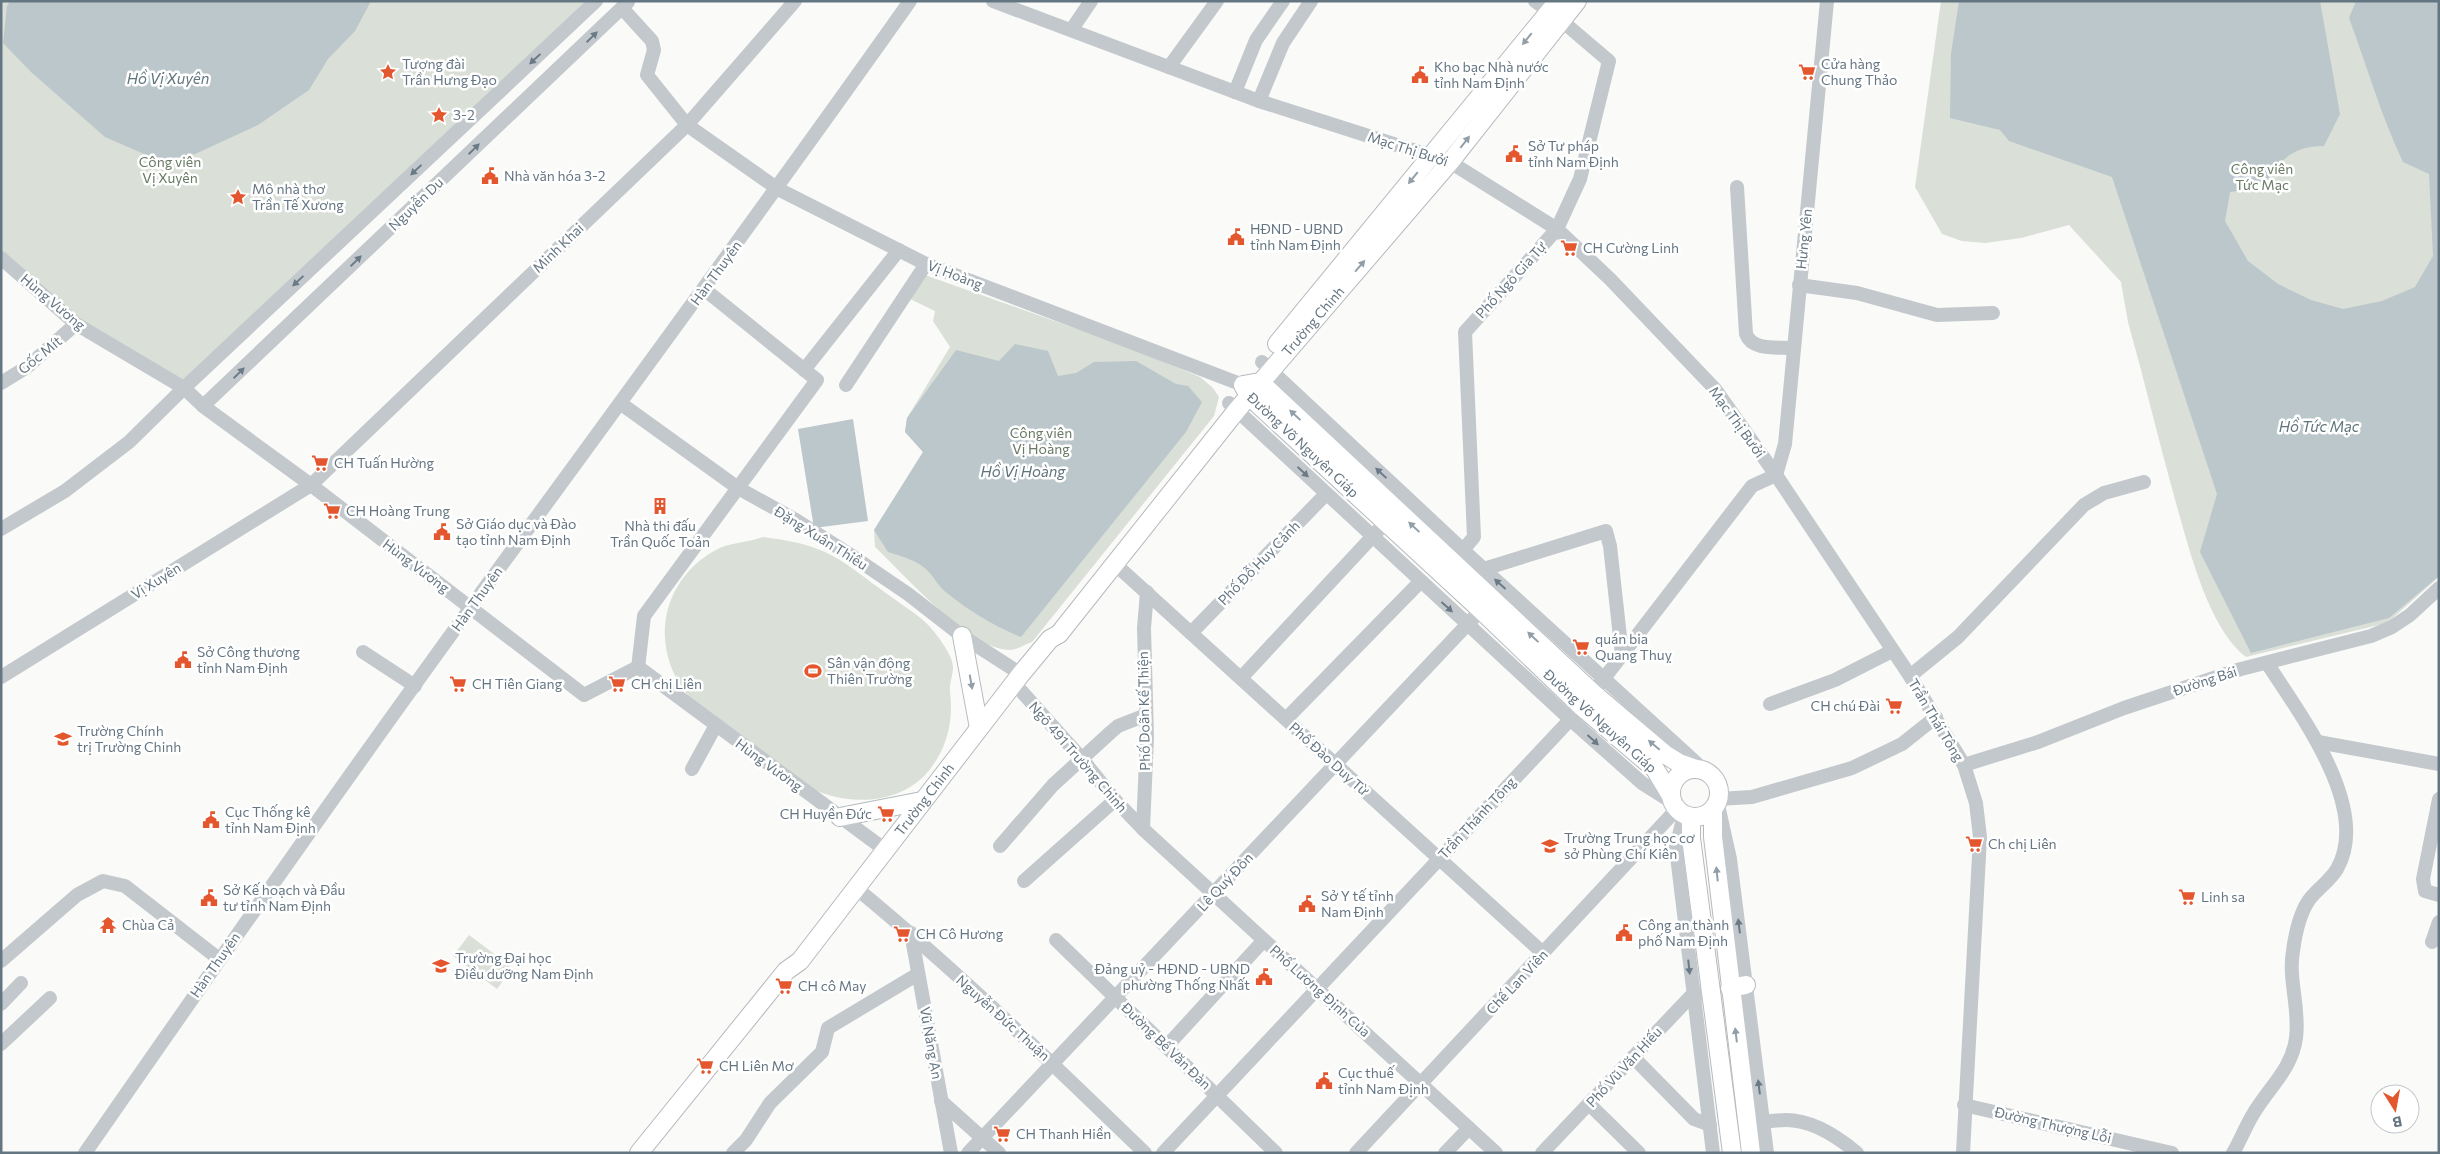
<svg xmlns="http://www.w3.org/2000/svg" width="2440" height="1154" font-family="Commissioner,sans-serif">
	<rect width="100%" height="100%" fill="#fafaf8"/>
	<!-- green -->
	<g fill="#dadfd7">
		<polygon points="1,1 596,1 184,388 76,324 1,258"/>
		<path d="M1941,1H2439V577L2387,623L2246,657C2208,628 2189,548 2176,503C2159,443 2145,382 2128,322L2121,282L2069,225L2021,238L1985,243L1962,241L1942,234L1915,187Z"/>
		<path d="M925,275L1136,350L1200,377L1213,388L1219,397L1214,416L1032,642C1025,644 1017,650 1010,650C968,649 906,576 875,547L874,530L923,452L905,432L907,418L950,347L933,321L935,311L906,297Z"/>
		<path d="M763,537C785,540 805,543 825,552C845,561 862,576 879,588C893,599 910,609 924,621C933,629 953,654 953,667C953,676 949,683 950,692C954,723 946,752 925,775C893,808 839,805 802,784C784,773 767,758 750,745C729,730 703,715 687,694C649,647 661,581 714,551C729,542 747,543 763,537Z"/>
		<polygon points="469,935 513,968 497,989 453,956"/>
	</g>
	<!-- water -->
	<g fill="#bbc7cb">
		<polygon points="10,1 371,1 355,31 328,59 309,90 258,125 195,154 160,161 105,137 31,72 3,43 7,6"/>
		<path d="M1959,1H2320L2340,114L2324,146C2290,146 2279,162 2262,188L2230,192L2225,221L2248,261L2278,284L2311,300L2343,309L2382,301L2415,287L2433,256L2429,174L2403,162C2381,116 2367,66 2349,18L2356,1H2439V576L2389,618L2251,653L2200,552L2217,494L2112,177L2009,141L2000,130L1950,118L1951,54Z"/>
		<path d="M1015,344L1048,351L1058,376L1076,373L1094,362L1136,361L1176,384L1188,386L1202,402L1186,432L1021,637C994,626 969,611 947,593C940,588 935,579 929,572C918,560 903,557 888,552L874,530L923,452L905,432L907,418L956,350L999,361Z"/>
		<polygon points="853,419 868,521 814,528 798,429"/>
	</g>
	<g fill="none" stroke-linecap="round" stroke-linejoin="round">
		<!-- major casing -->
		<g stroke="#b5babe" stroke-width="20">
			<g id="major">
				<polyline points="1277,344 1558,1"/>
				<polyline points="962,636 979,728"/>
				<circle cx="1695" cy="793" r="24"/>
				<polyline points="1670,794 1655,769 1582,707 1481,610 1249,396 1243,385 1260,382 1593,693 1666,755 1679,763 1696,769"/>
				<polyline points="1713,810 1713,837 1751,1153"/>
				<polyline points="840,817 922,801"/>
				<polyline points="1691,817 1691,838 1732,1153"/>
				<polyline points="1730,988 1746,985"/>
				<path id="s1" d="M639,1153L786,971L800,961L1021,674L1050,639L1059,634L1237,410L1450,162L1577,1"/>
			</g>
		</g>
		<!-- minor -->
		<g stroke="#c3c8cc" stroke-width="14">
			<polyline points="993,1 1259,101 1450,162 1557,229 1610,279 1715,389 1776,475 1910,676 1964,765 1976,803 1980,837 1963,1153"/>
			<polyline points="1535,1 1549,11"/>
			<polyline points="622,8 652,41 654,50 647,75 687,125 778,189 926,264 1243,385"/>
			<polyline points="1072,29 1091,1"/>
			<polyline points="1169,67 1217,1"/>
			<polyline points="1235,92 1256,40 1283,1"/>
			<polyline points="1259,101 1283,43 1311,1"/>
			<path d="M1737,187L1746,334C1752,351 1777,347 1793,348"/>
			<polyline points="1,258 76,324 184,388 203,406 311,485 584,695 638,667 884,849"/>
			<polyline points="1799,285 1857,293 1937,315 1993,313"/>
			<polyline points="1262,362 1463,550 1704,770"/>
			<polyline points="804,370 899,250"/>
			<polyline points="1,383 27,367 76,324"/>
			<polyline points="846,385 926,264"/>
			<polyline points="620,403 738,488 794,519 855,558 908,594 962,636 1021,674"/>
			<polyline points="1229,403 1570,719 1642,783 1672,802"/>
			<polyline points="203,406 628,2"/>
			<polyline points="1776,475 1785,444 1827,1"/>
			<polyline points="1,529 65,491 129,442 184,388 596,1"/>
			<polyline points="1452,563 1474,537 1465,332 1557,229 1580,179 1609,61 1562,21"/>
			<polyline points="1115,564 1543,953"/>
			<polyline points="1484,569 1606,531 1610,546 1622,655"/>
			<polyline points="1191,633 1326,494"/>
			<polyline points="363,652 415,686"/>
			<polyline points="638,668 644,616 817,380 704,289"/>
			<polyline points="1910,676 1958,637 2084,505 2104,493 2144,482"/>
			<polyline points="1,677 311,485 687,125 795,1"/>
			<polyline points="1241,678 1386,522"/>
			<polyline points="1014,683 1082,759 1115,800 1143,829 1496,1153"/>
			<polyline points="1770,704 1835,680 1892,651"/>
			<polyline points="1286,719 1420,582"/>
			<polyline points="2318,742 2439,764"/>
			<polyline points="1964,765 2038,742 2124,708 2241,669 2371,636 2392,627 2410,615 2439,588"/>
			<polyline points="692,769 716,725"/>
			<polyline points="1718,799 1752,797 1852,768 1902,744 1936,717"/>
			<polyline points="2439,799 2423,879 2425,891 2439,895"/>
			<polyline points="1718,805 1730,859 1767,1153"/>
			<polyline points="1684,815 1676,848 1713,1153"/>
			<polyline points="1143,829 1147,737 1144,628 1147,592"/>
			<polyline points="1000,846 1053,785 1111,732 1118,726 1146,715"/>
			<polyline points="1024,881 1115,800"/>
			<path d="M856,888C957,971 1051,1062 1145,1153"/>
			<polyline points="911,933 951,1153"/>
			<polyline points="1056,940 1276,1153"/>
			<polyline points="2432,942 2439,922"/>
			<polyline points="1,961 77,895 103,881 125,886 219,959"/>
			<polyline points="1,1004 21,983"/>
			<polyline points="1,1044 50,998"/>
			<polyline points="1166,1047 1264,940"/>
			<polyline points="1633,1057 1694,1119 1710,1125"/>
			<polyline points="941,1101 999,1153"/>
			<polyline points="1589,1104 1639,1153"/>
			<polyline points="1964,1105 2172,1153"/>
			<path d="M1754,1123C1765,1122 1776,1120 1786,1120C1812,1120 1838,1137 1857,1153"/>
			<path d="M85,1153C212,970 340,787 471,607C618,405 766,205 910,1"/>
			<polyline points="733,1153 746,1140 770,1103 822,1052 828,1028 918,974"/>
			<polyline points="968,1153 1481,610"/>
			<polyline points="1163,1153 1582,707 1752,486 1776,475"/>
			<polyline points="1356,1153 1676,810"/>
			<polyline points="1445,1153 1469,1128"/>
			<polyline points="1542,1153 1692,995 1711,992"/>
			<path d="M2233,1153C2240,1141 2245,1128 2252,1116C2267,1089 2292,1070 2296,1038C2300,1008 2288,980 2293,951C2295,936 2300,913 2309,900C2317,889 2330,881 2337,869C2372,808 2299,713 2267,663"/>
		</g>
		<!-- major -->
		<use href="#major" stroke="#fff" stroke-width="18"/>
	</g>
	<!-- one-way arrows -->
	<defs><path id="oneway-solid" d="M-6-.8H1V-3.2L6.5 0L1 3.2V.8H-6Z" transform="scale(1.25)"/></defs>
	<g fill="#6a7a87">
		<use href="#oneway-solid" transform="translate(592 37) rotate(-44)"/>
		<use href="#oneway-solid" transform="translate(535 59) rotate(137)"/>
		<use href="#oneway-solid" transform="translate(474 149) rotate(-44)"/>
		<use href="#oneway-solid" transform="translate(416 170) rotate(137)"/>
		<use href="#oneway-solid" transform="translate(356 261) rotate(-44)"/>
		<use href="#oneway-solid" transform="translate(298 281) rotate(137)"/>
		<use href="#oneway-solid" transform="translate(239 373) rotate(-44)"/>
		<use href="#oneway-solid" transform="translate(1303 472) rotate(43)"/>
		<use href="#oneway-solid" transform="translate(1381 473) rotate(-137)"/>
		<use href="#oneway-solid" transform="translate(1500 584) rotate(-138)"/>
		<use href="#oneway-solid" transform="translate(1447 607) rotate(42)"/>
		<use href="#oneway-solid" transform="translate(1593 740) rotate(42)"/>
		<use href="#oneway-solid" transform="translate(1739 926) rotate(-97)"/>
		<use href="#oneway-solid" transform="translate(1689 967) rotate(84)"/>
		<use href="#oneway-solid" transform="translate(1759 1087) rotate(-97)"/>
	</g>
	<g fill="#939fa8">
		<use href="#oneway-solid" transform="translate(1527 39) rotate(129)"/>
		<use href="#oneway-solid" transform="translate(1465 142) rotate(-52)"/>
		<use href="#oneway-solid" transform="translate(1413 178) rotate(129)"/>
		<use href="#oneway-solid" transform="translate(1360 266) rotate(-49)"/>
		<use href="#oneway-solid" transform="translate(1295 415) rotate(-137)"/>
		<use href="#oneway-solid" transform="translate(1414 527) rotate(-137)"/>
		<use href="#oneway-solid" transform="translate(1533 637) rotate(-137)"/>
		<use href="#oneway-solid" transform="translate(971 682) rotate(80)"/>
		<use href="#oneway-solid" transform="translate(1654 745) rotate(-140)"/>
		<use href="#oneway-solid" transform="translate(1717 874) rotate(-96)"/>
		<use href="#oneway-solid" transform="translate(1736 1035) rotate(-97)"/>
	</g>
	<!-- icons -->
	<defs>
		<g id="sight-bare" transform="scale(1.35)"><path d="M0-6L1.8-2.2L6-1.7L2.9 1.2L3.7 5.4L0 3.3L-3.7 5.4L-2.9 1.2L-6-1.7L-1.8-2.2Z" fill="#e4572e" stroke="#fff" stroke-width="2.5" paint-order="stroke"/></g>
		<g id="supermarket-bare" transform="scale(1.35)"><path d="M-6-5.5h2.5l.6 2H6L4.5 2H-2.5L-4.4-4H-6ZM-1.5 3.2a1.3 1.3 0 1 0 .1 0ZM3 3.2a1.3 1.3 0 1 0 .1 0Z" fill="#e4572e" stroke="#fff" stroke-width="2.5" paint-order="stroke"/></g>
		<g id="civic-bare" transform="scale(1.35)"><path d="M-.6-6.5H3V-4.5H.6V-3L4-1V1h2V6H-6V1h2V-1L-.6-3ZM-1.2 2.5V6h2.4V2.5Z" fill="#e4572e" stroke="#fff" stroke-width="2.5" paint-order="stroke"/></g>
		<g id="building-bare" transform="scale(1.35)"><path d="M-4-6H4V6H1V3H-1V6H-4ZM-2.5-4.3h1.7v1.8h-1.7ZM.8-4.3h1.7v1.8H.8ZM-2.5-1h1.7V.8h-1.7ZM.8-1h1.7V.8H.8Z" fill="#e4572e" stroke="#fff" stroke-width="2.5" paint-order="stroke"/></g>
		<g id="stadium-bare" transform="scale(1.35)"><path d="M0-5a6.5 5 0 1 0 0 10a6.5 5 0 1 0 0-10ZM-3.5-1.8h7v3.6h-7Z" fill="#e4572e" stroke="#fff" stroke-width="2.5" paint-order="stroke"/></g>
		<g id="university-bare" transform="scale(1.35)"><path d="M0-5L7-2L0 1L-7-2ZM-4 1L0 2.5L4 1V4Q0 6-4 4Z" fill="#e4572e" stroke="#fff" stroke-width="2.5" paint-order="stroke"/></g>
		<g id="school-bare" transform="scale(1.35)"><path d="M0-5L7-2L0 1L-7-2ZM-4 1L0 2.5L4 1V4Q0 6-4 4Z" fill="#e4572e" stroke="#fff" stroke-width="2.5" paint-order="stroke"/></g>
		<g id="temple-bare" transform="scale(1.35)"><path d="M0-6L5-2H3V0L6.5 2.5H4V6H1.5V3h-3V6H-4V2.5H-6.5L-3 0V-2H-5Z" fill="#e4572e" stroke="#fff" stroke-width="2.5" paint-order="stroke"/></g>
	</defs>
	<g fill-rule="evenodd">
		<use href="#sight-bare" x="388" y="72"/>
		<use href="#supermarket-bare" x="1807" y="72"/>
		<use href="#civic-bare" x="1420" y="75"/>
		<use href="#sight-bare" x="439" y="115"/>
		<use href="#civic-bare" x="1514" y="154"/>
		<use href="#civic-bare" x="490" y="176"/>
		<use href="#sight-bare" x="238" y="197"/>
		<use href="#civic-bare" x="1236" y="237"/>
		<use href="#supermarket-bare" x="1569" y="248"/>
		<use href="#supermarket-bare" x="320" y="463"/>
		<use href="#building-bare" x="660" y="506"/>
		<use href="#supermarket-bare" x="332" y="511"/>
		<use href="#civic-bare" x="442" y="532"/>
		<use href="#supermarket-bare" x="1581" y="647"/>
		<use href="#civic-bare" x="183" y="660"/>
		<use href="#stadium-bare" x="813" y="671"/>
		<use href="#supermarket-bare" x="458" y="684"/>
		<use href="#supermarket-bare" x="617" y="684"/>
		<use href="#supermarket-bare" x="1894" y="706"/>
		<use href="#university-bare" x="63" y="739"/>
		<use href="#supermarket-bare" x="886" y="814"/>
		<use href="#civic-bare" x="211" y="820"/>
		<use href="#supermarket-bare" x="1974" y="844"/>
		<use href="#school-bare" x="1550" y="846"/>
		<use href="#supermarket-bare" x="2187" y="897"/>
		<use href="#civic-bare" x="209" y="898"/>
		<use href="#civic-bare" x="1307" y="904"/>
		<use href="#temple-bare" x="108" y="925"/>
		<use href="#civic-bare" x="1624" y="933"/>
		<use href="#supermarket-bare" x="902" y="934"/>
		<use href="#university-bare" x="441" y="966"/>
		<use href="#civic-bare" x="1264" y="977"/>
		<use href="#supermarket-bare" x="784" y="986"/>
		<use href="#supermarket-bare" x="705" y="1066"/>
		<use href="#civic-bare" x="1324" y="1081"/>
		<use href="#supermarket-bare" x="1002" y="1134"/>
	</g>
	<g text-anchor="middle" stroke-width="5" stroke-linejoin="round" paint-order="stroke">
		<!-- poi labels -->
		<g font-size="14" fill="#657683" stroke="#fff" text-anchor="start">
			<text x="402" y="69">Tượng đài<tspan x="402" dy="16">Trần Hưng Đạo</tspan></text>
			<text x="1821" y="69">Cửa hàng<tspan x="1821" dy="16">Chung Thảo</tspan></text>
			<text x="1434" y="72">Kho bạc Nhà nước<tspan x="1434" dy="16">tỉnh Nam Định</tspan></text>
			<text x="453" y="120">3-2</text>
			<text x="1528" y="151">Sở Tư pháp<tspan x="1528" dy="16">tỉnh Nam Định</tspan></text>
			<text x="504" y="181">Nhà văn hóa 3-2</text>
			<text x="252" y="194">Mộ nhà thơ<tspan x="252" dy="16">Trần Tế Xương</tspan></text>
			<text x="1250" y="234">HĐND - UBND<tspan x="1250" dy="16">tỉnh Nam Định</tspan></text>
			<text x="1583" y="253">CH Cường Linh</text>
			<text x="334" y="468">CH Tuấn Hường</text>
			<text x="346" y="516">CH Hoàng Trung</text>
			<text x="456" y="529">Sở Giáo dục và Đào<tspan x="456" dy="16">tạo tỉnh Nam Định</tspan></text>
			<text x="660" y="531" text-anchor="middle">Nhà thi đấu<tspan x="660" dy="16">Trần Quốc Toản</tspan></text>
			<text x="1595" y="644">quán bia<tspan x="1595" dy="16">Quang Thuỵ</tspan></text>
			<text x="197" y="657">Sở Công thương<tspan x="197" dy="16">tỉnh Nam Định</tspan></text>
			<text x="827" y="668">Sân vận động<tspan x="827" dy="16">Thiên Trường</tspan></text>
			<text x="472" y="689">CH Tiên Giang</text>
			<text x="631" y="689">CH chị Liên</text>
			<text x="1880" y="711" text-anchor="end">CH chú Đài</text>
			<text x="77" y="736">Trường Chính<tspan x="77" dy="16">trị Trường Chinh</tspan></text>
			<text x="225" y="817">Cục Thống kê<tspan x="225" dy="16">tỉnh Nam Định</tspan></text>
			<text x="872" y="819" text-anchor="end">CH Huyền Đức</text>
			<text x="1564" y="843">Trường Trung học cơ<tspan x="1564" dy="16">sở Phùng Chí Kiên</tspan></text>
			<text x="1988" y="849">Ch chị Liên</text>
			<text x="223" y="895">Sở Kế hoạch và Đầu<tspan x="223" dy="16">tư tỉnh Nam Định</tspan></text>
			<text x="1321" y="901">Sở Y tế tỉnh<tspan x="1321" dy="16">Nam Định</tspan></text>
			<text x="2201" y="902">Linh sa</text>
			<text x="122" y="930">Chùa Cả</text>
			<text x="1638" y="930">Công an thành<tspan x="1638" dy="16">phố Nam Định</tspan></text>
			<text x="916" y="939">CH Cô Hương</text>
			<text x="455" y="963">Trường Đại học<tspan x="455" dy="16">Điều dưỡng Nam Định</tspan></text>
			<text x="1250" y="974" text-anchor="end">Đảng uỷ - HĐND - UBND<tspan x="1250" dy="16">phường Thống Nhất</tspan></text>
			<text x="798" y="991">CH cô May</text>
			<text x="719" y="1071">CH Liên Mơ</text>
			<text x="1338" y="1078">Cục thuế<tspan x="1338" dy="16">tỉnh Nam Định</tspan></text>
			<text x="1016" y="1139">CH Thanh Hiền</text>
		</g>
		<!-- street labels -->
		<g font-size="14" fill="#657683" stroke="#fff">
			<text transform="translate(1408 149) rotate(18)" y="5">Mạc Thị Bưởi</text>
			<text transform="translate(416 204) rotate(-44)" y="5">Nguyễn Du</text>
			<text transform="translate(1804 239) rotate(-84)" y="5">Hưng Yên</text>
			<text transform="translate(558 248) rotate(-44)" y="5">Minh Khai</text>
			<text transform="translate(716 273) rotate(-54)" y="5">Hàn Thuyên</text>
			<text transform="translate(955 275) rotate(21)" y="5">Vị Hoàng</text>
			<text transform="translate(1511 280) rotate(-48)" y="5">Phố Ngô Gia Tự</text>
			<text transform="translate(53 302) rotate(40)" y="5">Hùng Vương</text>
			<text dy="5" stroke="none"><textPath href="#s1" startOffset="1072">Trường Chinh</textPath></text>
			<text transform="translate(40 355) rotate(-39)" y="5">Gốc Mít</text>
			<text transform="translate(1737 422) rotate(54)" y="5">Mạc Thị Bưởi</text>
			<text transform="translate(1303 445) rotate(43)" y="5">Đường Võ Nguyên Giáp</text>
			<text transform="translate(821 538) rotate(32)" y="5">Đặng Xuân Thiều</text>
			<text transform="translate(1259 563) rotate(-46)" y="5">Phố Đỗ Huy Cảnh</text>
			<text transform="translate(416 566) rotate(37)" y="5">Hùng Vương</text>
			<text transform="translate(156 581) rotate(-32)" y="5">Vị Xuyên</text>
			<text transform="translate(477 599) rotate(-54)" y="5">Hàn Thuyên</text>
			<text transform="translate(2205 681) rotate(-18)" y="5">Đường Bái</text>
			<text transform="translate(1144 711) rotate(-91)" y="5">Phố Doãn Kế Thiện</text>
			<text transform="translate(1936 720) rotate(59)" y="5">Trần Thái Tông</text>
			<text transform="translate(1600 721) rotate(42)" y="5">Đường Võ Nguyên Giáp</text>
			<text transform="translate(1078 757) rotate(49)" y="5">Ngõ 491 Trường Chinh</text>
			<text transform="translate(1329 759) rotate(42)" y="5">Phố Đào Duy Từ</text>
			<text transform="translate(769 765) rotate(36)" y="5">Hùng Vương</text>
			<text dy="5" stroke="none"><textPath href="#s1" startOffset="455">Trường Chinh</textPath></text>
			<text transform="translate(1477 818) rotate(-47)" y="5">Trần Thánh Tông</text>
			<text transform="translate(1225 882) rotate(-47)" y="5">Lê Quý Đôn</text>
			<text transform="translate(215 965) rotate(-55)" y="5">Hàn Thuyên</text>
			<text transform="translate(1517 982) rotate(-47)" y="5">Chế Lan Viên</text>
			<text transform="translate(1320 991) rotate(42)" y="5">Phố Lương Định Của</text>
			<text transform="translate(1003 1018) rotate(42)" y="5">Nguyễn Đức Thuận</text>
			<text transform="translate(931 1043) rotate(80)" y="5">Vũ Năng An</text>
			<text transform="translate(1166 1046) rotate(44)" y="5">Đường Bế Văn Đàn</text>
			<text transform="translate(1624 1067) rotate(-47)" y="5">Phố Vũ Văn Hiếu</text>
			<text transform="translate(2053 1125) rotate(13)" y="5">Đường Thượng Lỗi</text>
		</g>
		<!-- park labels -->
		<g font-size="14" fill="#687a64" stroke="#fff">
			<text x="170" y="167">Công viên<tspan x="170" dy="16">Vị Xuyên</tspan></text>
			<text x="2262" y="174">Công viên<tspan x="2262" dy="16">Tức Mạc</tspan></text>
			<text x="1041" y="438">Công viên<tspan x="1041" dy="16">Vị Hoàng</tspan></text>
		</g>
		<!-- water labels -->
		<g font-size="15" font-style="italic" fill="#60757c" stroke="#fff">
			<text x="168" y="84">Hồ Vị Xuyên</text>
			<text x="2319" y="432">Hồ Tức Mạc</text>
			<text x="1023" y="477">Hồ Vị Hoàng</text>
		</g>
	</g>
	<!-- border -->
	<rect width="2440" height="1154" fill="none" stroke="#657683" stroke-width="5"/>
	<!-- north arrow -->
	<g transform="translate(2395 1109) rotate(169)"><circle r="24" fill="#ffffff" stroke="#c1c8cd"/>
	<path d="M0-4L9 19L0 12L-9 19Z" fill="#e4572e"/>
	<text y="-8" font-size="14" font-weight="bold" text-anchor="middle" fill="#657683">B</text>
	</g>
</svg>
